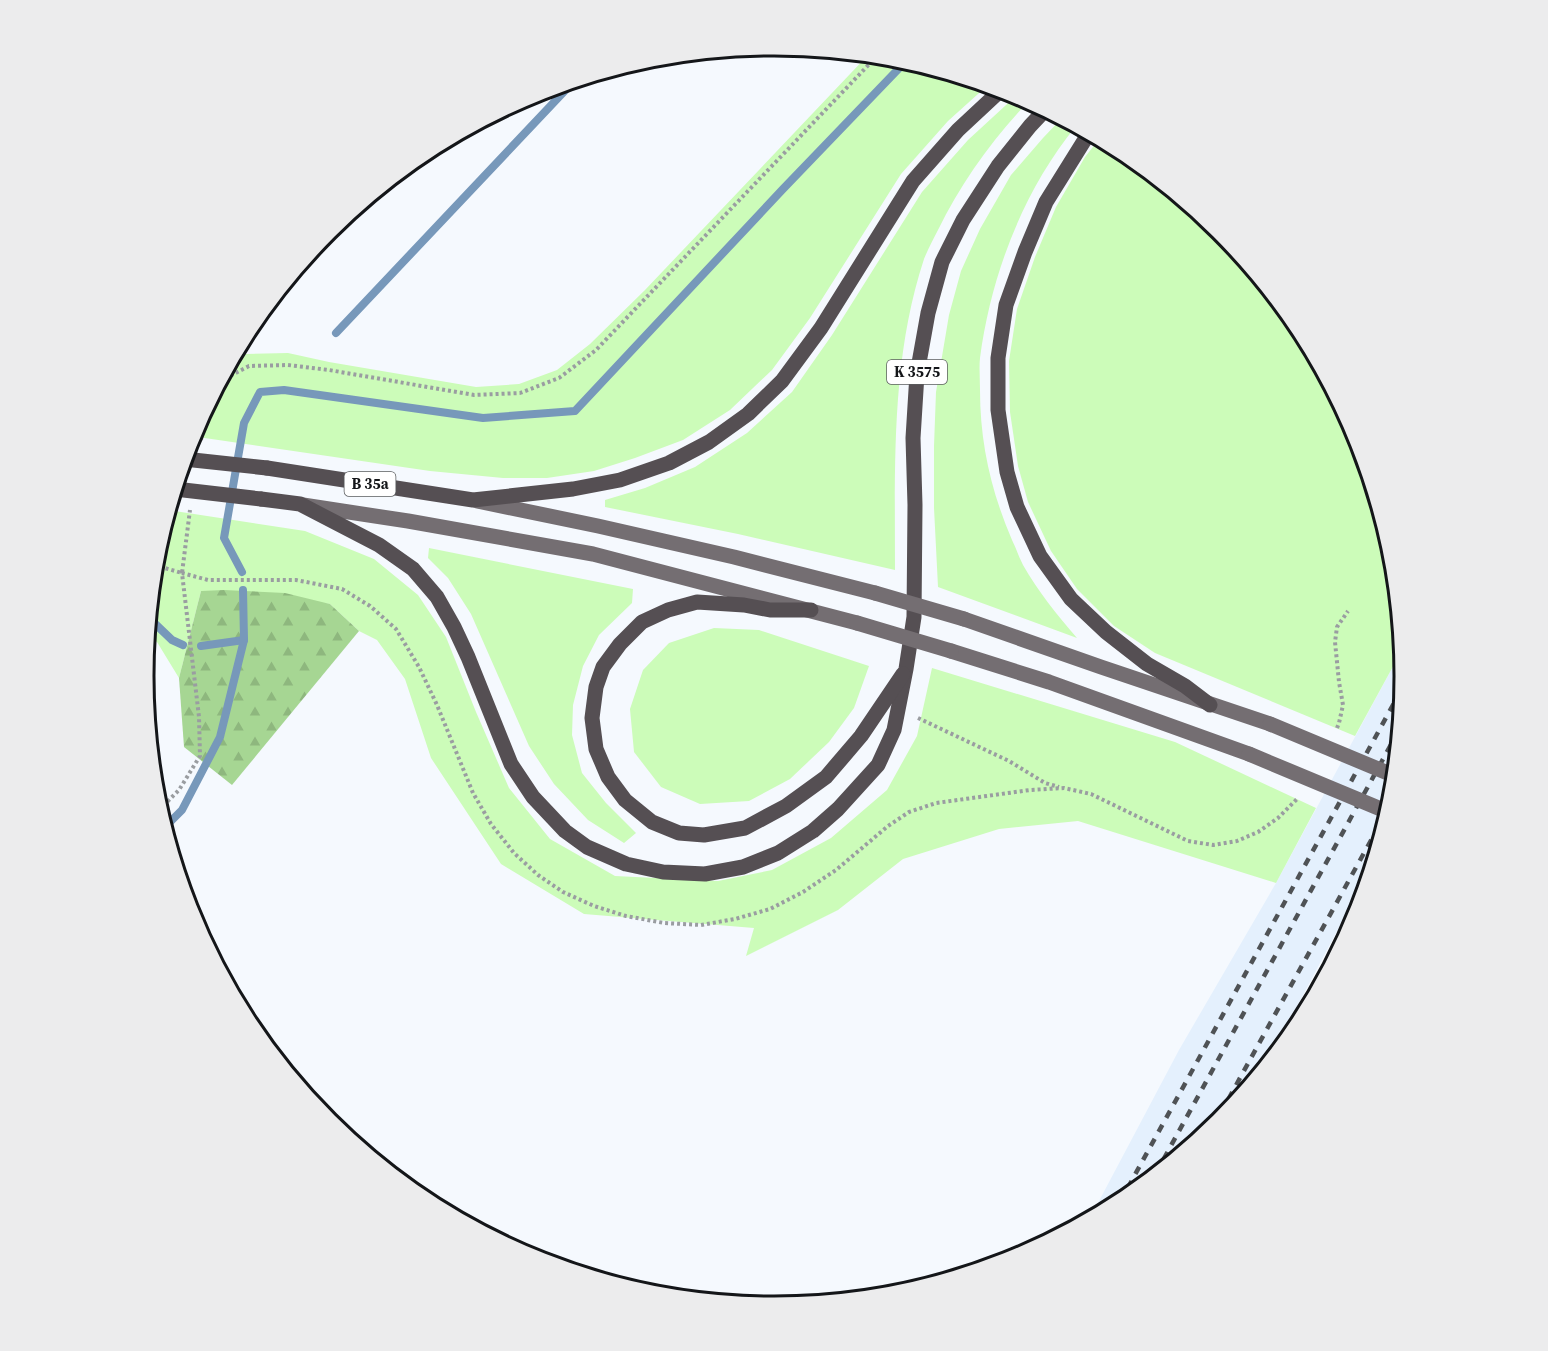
<svg xmlns="http://www.w3.org/2000/svg" width="1548" height="1351" font-family="'Source Serif 4',serif">
	<defs>
		<pattern id="forest-firs" width="22" height="20" patternUnits="userSpaceOnUse" patternTransform="scale(1.5)"><rect width="22" height="20" fill="#a6d693"/><path d="M5 1l3.5 6h-7zM16 11l3.5 6h-7z" fill="#8eb77e"/></pattern>
	</defs>
	<rect width="100%" height="100%" fill="#f5f9fe"/>
	<!-- built -->
	<polygon fill="#e4f0fd" points="1402,650 1404,676 1392,799 1373,863 1266,1065 1220,1122 1124,1200 1090,1218 1179,1050 1276,883"/>
	<!-- grass -->
	<g fill="#ccfcb9">
		<polygon points="869,54 897,57 988,85 948,121 901,174 810,318 772,370 730,410 683,440 635,458 594,471 547,478 503,478 430,471 191,436 232,358 246,354 288,353 329,362 476,387 519,384 557,370 590,344 645,290"/>
		<path d="M1018,94L1029,101C993,138 961,183 938,230C933,240 928,249 924,259C891,359 895,466 895,570L738,534L605,507V500L645,488L695,467L747,433L792,392L832,335L922,192L968,140Z"/>
		<path d="M1062,118L1076,126C1023,191 991,275 980,358C979,368 980,379 980,390C980,443 991,491 1012,540C1016,548 1019,557 1023,565C1038,591 1057,615 1077,638L938,587L934,508V446L936,392L949,315L961,271L980,229L1011,175L1043,138Z"/>
		<polygon points="1100,138 1125,151 1220,230 1298,326 1357,435 1392,553 1402,650 1355,736 1155,653 1114,626 1077,589 1051,551 1028,502 1018,466 1010,412 1009,361 1017,309 1035,257 1056,207 1085,157"/>
		<polygon points="168,510 305,531 374,559 418,595 446,637 476,712 509,788 550,839 615,876 718,881 772,870 831,838 887,790 917,736 932,668 1175,742 1316,808 1276,883 1078,821 999,829 903,859 838,910 746,956 754,928 584,914 501,864 431,758 405,679 377,640 359,631 330,604 201,591 179,678 157,642 147,636 156,552"/>
		<polygon points="429,548 633,589 632,603 599,635 583,666 573,705 572,735 582,773 606,803 636,833 624,843 588,820 554,784 529,746 471,614 448,578 428,558"/>
		<polygon points="714,628 759,630 869,666 854,708 829,742 790,779 749,801 700,804 661,787 634,752 630,709 643,670 669,643"/>
	</g>
	<!-- forest -->
	<polygon fill="url(#forest-firs)" points="224,590 285,593 330,604 359,631 232,785 184,747 179,678 201,591"/>
	<g fill="none" stroke-linecap="round" stroke-linejoin="round">
		<!-- stream -->
		<g stroke="#7798ba" stroke-width="8">
			<polyline points="336,333 575,80"/>
			<polyline points="242,572 224,538 244,423 260,392 284,390 483,418 575,411 783,189 907,60"/>
			<polyline points="149,618 172,640 183,645"/>
			<polyline points="201,646 244,640"/>
			<polyline points="164,828 182,810 220,737 244,640 243,590"/>
		</g>
		<!-- path -->
		<g stroke="#9a9da1" stroke-width="4" stroke-dasharray="3 3" stroke-linecap="butt">
			<polyline points="214,393 228,377 249,366 288,365 329,370 474,395 520,393 559,378 596,350 878,55"/>
			<polyline points="201,440 205,411 212,397"/>
			<polyline points="154,565 182,573 190,510"/>
			<polyline points="918,718 1009,761 1045,783 1059,787"/>
			<polyline points="1337,728 1339,723 1343,705 1339,682 1335,642 1337,627 1348,611"/>
			<polyline points="159,810 179,790 200,756 199,717 182,573 208,580 296,580 342,589 370,606 396,629 419,667 437,705 473,793 491,824 514,853 538,875 563,892 594,906 626,916 664,923 701,925 735,919 770,909 803,892 836,870 888,826 909,812 936,803 1030,790 1064,788 1091,794 1188,841 1213,845 1237,841 1258,832 1278,818 1298,798"/>
		</g>
		<!-- secondary -->
		<g stroke="#746e72" stroke-width="15">
			<polyline points="477,501 598,526 734,557 875,593"/>
			<polyline points="303,505 408,521 593,554 857,623"/>
			<polyline points="964,619 1101,667 1270,724"/>
			<polyline points="951,651 1049,682 1249,754"/>
		</g>
		<!-- primary -->
		<g stroke="#554f53" stroke-width="15">
			<polyline points="1089,133 1046,202 1025,252 1006,305 998,358 998,410 1007,472 1017,507 1040,556 1071,599 1106,632 1147,664 1185,686 1210,705"/>
			<polyline points="267,468 473,500 573,489 620,480 669,463 709,442 748,414 782,381 821,328 913,181 958,130 1002,89"/>
			<polyline points="261,499 300,504 379,545 413,569 437,597 454,627 468,657 511,764 533,797 565,831 587,847 626,864 663,872 705,874 743,867 778,853 813,831 838,809 878,765 894,730 906,669 914,617 915,505 913,438 917,374 928,313 942,262 963,220 998,166 1030,126 1046,109"/>
			<polyline points="811,610 770,610 744,605 697,602 668,610 642,622 620,644 603,667 596,687 592,718 596,749 608,777 625,800 652,822 679,833 704,835 745,828 786,806 826,777 861,736 903,674"/>
		</g>
		<!-- rail -->
		<g stroke="#4f5255" stroke-width="4.5" stroke-dasharray="8 8" stroke-linecap="butt">
			<polyline points="1213,1127 1391,804"/>
			<polyline points="1156,1173 1399,730"/>
			<polyline points="1120,1202 1404,685"/>
		</g>
		<!-- secondary-bridge -->
		<g stroke="#746e72" stroke-width="15">
			<polyline points="875,593 964,619"/>
			<polyline points="857,623 951,651"/>
			<polyline points="1270,724 1395,776"/>
			<polyline points="1249,754 1388,812"/>
		</g>
		<!-- primary-bridge -->
		<g stroke="#554f53" stroke-width="15">
			<polyline points="184,459 267,468"/>
			<polyline points="175,489 261,499"/>
		</g>
	</g>
	<g text-anchor="middle" stroke-width="6" stroke-linejoin="round" paint-order="stroke">
		<!-- shield labels -->
		<g fill="#fff" stroke="#5a5c5e" stroke-width="1.5">
			<rect x="887" y="360" width="60" height="24" rx="4.5"/>
			<rect x="344.5" y="472" width="51" height="24" rx="4.5"/>
		</g>
		<g font-size="15" font-weight="bold" fill="#141619">
			<text x="917" y="377">K 3575</text>
			<text x="370" y="489">B 35a</text>
		</g>
	</g>
	<!-- crop -->
	<path d="M0 0H1548V1351H0ZM154 676a620 620 0 1 1 1240 0a620 620 0 1 1-1240 0Z" fill="#ececed" fill-rule="evenodd"/>
	<path fill="none" stroke="#141619" stroke-width="3" d="M154 676a620 620 0 1 1 1240 0a620 620 0 1 1-1240 0Z"/>
</svg>
